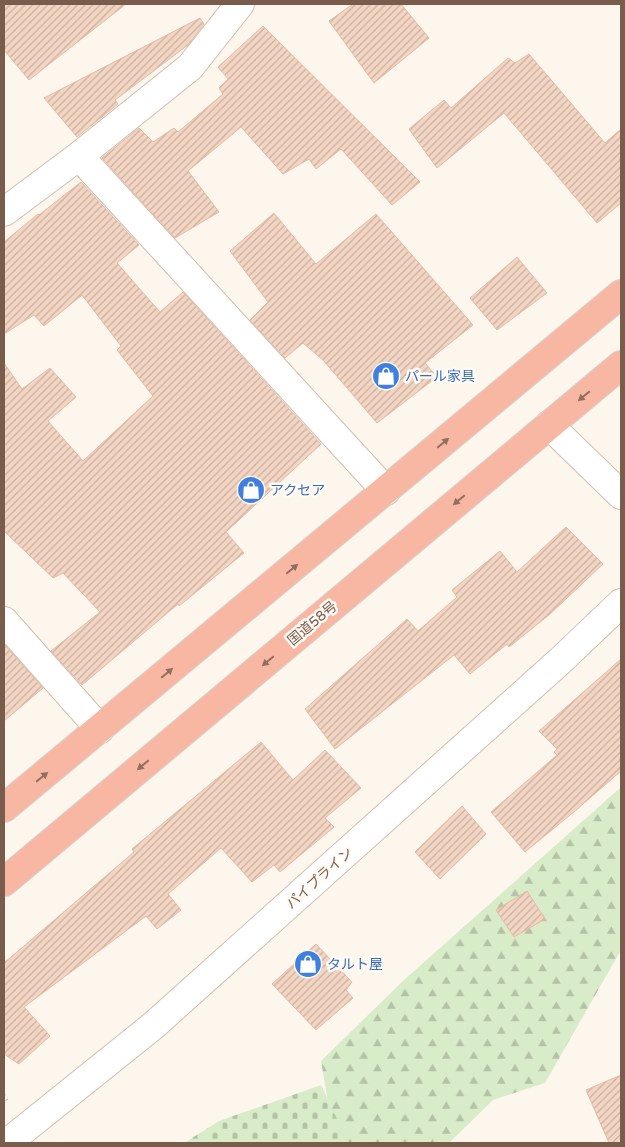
<svg xmlns="http://www.w3.org/2000/svg" width="625" height="1147" font-family="'Varela Round','Noto Sans JP',sans-serif">
	<defs>
		<pattern id="forest-firs" width="22" height="20" patternUnits="userSpaceOnUse" patternTransform="scale(1.25)"><rect width="22" height="20" fill="#d8ecc9"/><path d="M5 1l3.5 6h-7zM16 11l3.5 6h-7z" fill="#b4c2a5"/></pattern>
		<pattern id="cemetery-stones" width="16" height="16" patternUnits="userSpaceOnUse" patternTransform="scale(1.25)"><rect width="16" height="16" fill="#d8ecc9"/><path d="M2 7V4a2 2 0 0 1 4 0v3zM10 15v-3a2 2 0 0 1 4 0v3z" fill="#b4c2a5"/></pattern>
		<pattern id="building-hatch" width="6" height="6" patternUnits="userSpaceOnUse" patternTransform="scale(1.25)"><rect width="6" height="6" fill="#f3d5c3"/><path d="M-1 1l2-2M0 6l6-6M5 7l2-2" fill="none" stroke="#cab0a1"/></pattern>
	</defs>
	<rect width="100%" height="100%" fill="#fdf6ec"/>
	<!-- forest -->
	<polygon fill="url(#forest-firs)" points="621,787 621,950 545,1083 493,1100 449,1143 335,1143 321,1061 405,979"/>
	<!-- cemetery -->
	<polygon fill="url(#cemetery-stones)" points="321,1085 348,1143 184,1143 219,1121"/>
	<!-- building -->
	<g fill="url(#building-hatch)" stroke="#e6bba3">
		<polygon points="4,4 126,4 29,80 4,50"/>
		<polygon points="353,4 401,4 429,38 374,83 329,21"/>
		<polygon points="200,18 204,24 188,45 115,100 118,104 77,137 44,98"/>
		<polygon points="263,26 420,182 392,205 341,149 316,169 309,159 283,174 241,127 188,171 219,212 175,238 102,158 139,128 153,142 174,128 178,132 223,94 219,88 228,79 218,67"/>
		<polygon points="529,54 605,143 621,129 621,203 597,223 504,113 437,168 409,129 444,100 451,108 508,58 515,63"/>
		<polygon points="81,182 139,245 117,263 160,312 183,292 321,444 226,532 244,553 179,606 178,604 82,685 51,651 100,612 63,573 53,578 4,531 4,363 22,389 50,368 76,397 48,421 83,461 153,396 117,350 121,346 82,295 44,326 34,315 4,334 4,242 38,214 39,215"/>
		<polygon points="274,213 316,264 376,214 473,325 425,363 437,377 377,423 323,360 303,343 285,358 250,320 268,302 230,251"/>
		<polygon points="517,257 547,293 497,330 470,298"/>
		<polygon points="566,527 603,564 549,615 509,647 507,644 470,674 454,655 335,749 305,709 407,619 418,631 457,597 452,590 500,551 517,572"/>
		<polygon points="4,644 43,688 4,721"/>
		<polygon points="621,659 621,771 575,811 525,852 491,812 557,755 554,752 557,749 539,731"/>
		<polygon points="261,742 293,780 325,750 361,788 325,818 334,827 280,872 274,865 252,882 221,848 168,894 181,910 157,929 146,916 24,1007 50,1036 19,1064 4,1054 4,963 134,852 132,849"/>
		<polygon points="462,806 486,834 440,879 415,852"/>
		<polygon points="527,891 545,919 514,937 496,910"/>
		<polygon points="316,944 352,982 346,990 353,998 316,1030 272,984"/>
		<polygon points="621,1075 621,1143 609,1143 586,1090"/>
	</g>
	<g fill="none" stroke-linecap="round" stroke-linejoin="round">
		<!-- street casing -->
		<g stroke="#d1beb0" stroke-width="30">
			<g id="street">
				<polyline points="79,156 386,491"/>
				<polyline points="4,212 79,156 190,67 240,4"/>
				<polyline points="549,425 621,495"/>
				<polyline points="4,621 100,729"/>
				<polyline points="7,1143 154,1025 560,661 621,603"/>
			</g>
		</g>
		<!-- highway casing -->
		<g stroke="#dad1cd" stroke-width="30">
			<g id="highway">
				<polyline points="4,808 621,294"/>
				<polyline points="4,882 621,365"/>
			</g>
		</g>
		<!-- path -->
		<polyline stroke="#d9b8a5" stroke-width="3" stroke-dasharray="1 4" stroke-linecap="butt" points="4,1095 8,1102"/>
		<!-- street -->
		<use href="#street" stroke="#fff" stroke-width="28"/>
		<!-- highway -->
		<use href="#highway" stroke="#f7b7a3" stroke-width="28"/>
	</g>
	<!-- one-way arrows -->
	<defs><path id="oneway-solid" d="M-6-.8H1V-3.2L6.5 0L1 3.2V.8H-6Z" transform="scale(1.25)"/></defs>
	<g fill="#936e5e">
		<use href="#oneway-solid" transform="translate(584 396) rotate(140)"/>
		<use href="#oneway-solid" transform="translate(443 443) rotate(-40)"/>
		<use href="#oneway-solid" transform="translate(459 500) rotate(140)"/>
		<use href="#oneway-solid" transform="translate(292 569) rotate(-40)"/>
		<use href="#oneway-solid" transform="translate(268 661) rotate(140)"/>
		<use href="#oneway-solid" transform="translate(167 673) rotate(-40)"/>
		<use href="#oneway-solid" transform="translate(143 765) rotate(140)"/>
		<use href="#oneway-solid" transform="translate(42 777) rotate(-39)"/>
	</g>
	<!-- icons -->
	<defs>
		<g id="shop-disc" transform="scale(1.4375)"><circle r="9.5" fill="#3f7fe0" stroke="#fffaf3"/><path d="M-5-2.5h2.3a2.7 3.5 0 0 1 5.4 0H5L5.5 6h-11ZM-1.5-2.5h3a1.5 2.3 0 0 0-3 0Z" fill="#fff"/></g>
	</defs>
	<g fill-rule="evenodd">
		<use href="#shop-disc" x="386" y="376"/>
		<use href="#shop-disc" x="251" y="490"/>
		<use href="#shop-disc" x="308" y="964"/>
	</g>
	<g text-anchor="middle" stroke-width="5" stroke-linejoin="round" paint-order="stroke">
		<!-- shop labels -->
		<g font-size="14" fill="#366cbe" stroke="#fffaf3" text-anchor="start">
			<text x="405" y="381">パール家具</text>
			<text x="270" y="495">アクセア</text>
			<text x="327" y="969">タルト屋</text>
		</g>
		<!-- street labels -->
		<g font-size="14" fill="#7a5c4d" stroke="#fffaf3">
			<text transform="translate(312 623) rotate(-40)" y="5">国道58号</text>
			<text transform="translate(319 878) rotate(-42)" y="5">パイプライン</text>
		</g>
	</g>
	<!-- border -->
	<rect width="625" height="1147" fill="none" stroke="#7a5c4d" stroke-width="10"/>
</svg>
